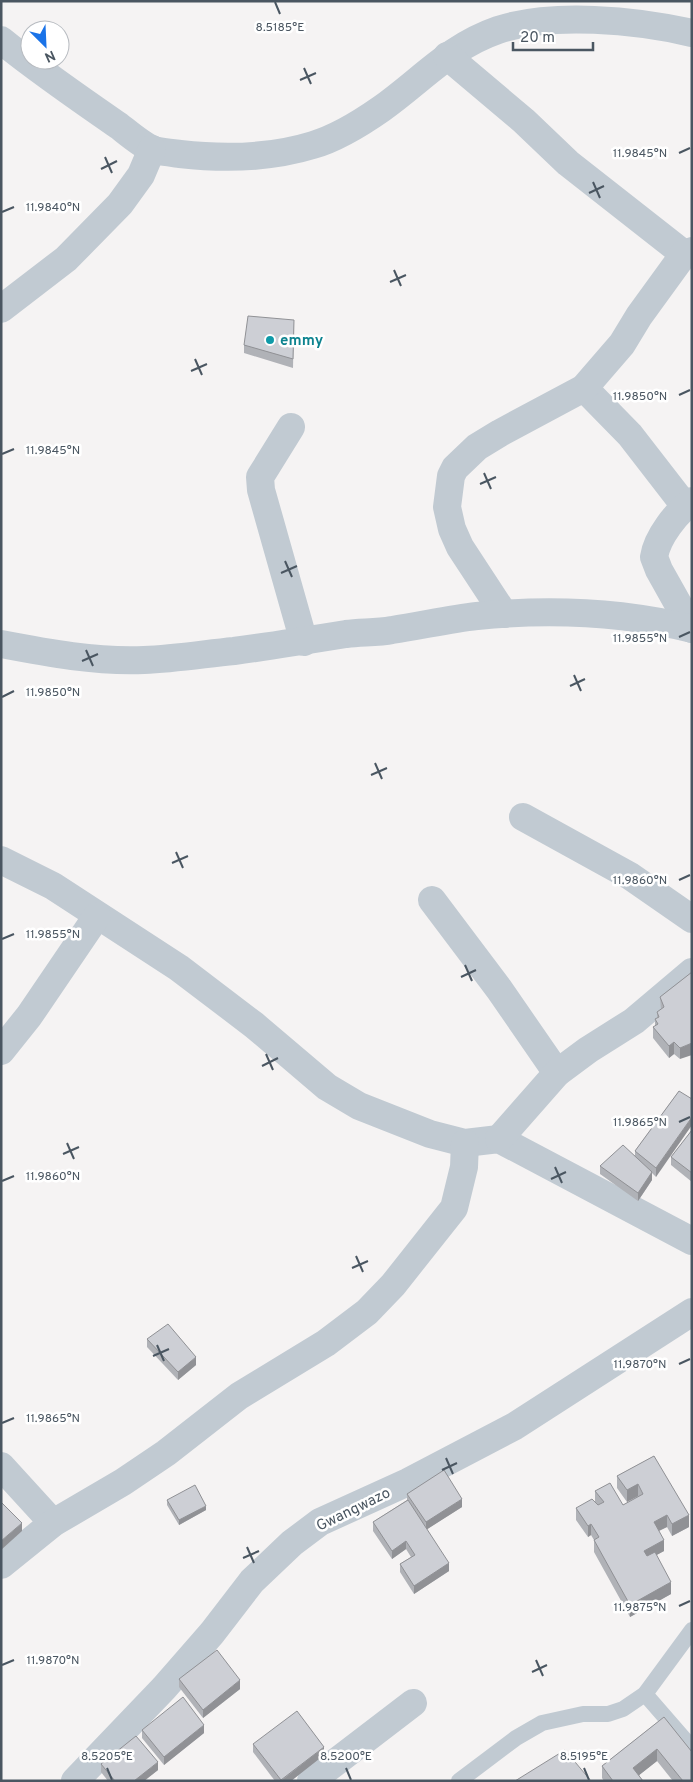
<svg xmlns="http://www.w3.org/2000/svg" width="693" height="1782" font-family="Overpass,sans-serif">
	<rect width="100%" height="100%" fill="#f5f3f3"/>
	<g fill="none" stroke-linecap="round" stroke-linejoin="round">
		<!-- lane -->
		<g stroke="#c1cad2" stroke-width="16">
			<polyline points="645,1694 692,1748"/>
			<polyline points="459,1781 516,1738 542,1723 583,1714 608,1714 623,1709 645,1694 692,1630"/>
		</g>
		<!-- street -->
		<g stroke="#c1cad2" stroke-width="28">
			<path d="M1,40C39,71 79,98 119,126C128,133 143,146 154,150C162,152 172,153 180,154C224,159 271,158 313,145C337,138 361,123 381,109C422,80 449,47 498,30C552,12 636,20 692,33"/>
			<polyline points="447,56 524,121 568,163 684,254"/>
			<polyline points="1,309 66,259 120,204 141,175 152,149"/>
			<polyline points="584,388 630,435 685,506"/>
			<polyline points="291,427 260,477 261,490 304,642"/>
			<path d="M692,501C677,512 657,537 654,557L659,570L692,629"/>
			<polyline points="504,614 460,547 452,529 447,507 451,476 455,468 477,447 500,433 584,388 622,344 639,316 684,254 692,251"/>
			<path d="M1,644C48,653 96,662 144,660C174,659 204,654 234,651C272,646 309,640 346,634C361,632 377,633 392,630C420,626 449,619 477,616C548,609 623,612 692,629"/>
			<polyline points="523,817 630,876 692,919"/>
			<polyline points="1,860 53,886 179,968 254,1025 327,1087 359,1106 430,1134 465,1143 499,1139 692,1241"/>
			<polyline points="432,900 499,989 557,1073"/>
			<polyline points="1,1051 29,1016 97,916"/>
			<polyline points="499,1139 557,1073 588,1050 634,1021 692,972"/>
			<polyline points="1,1466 53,1523"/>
			<polyline points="1,1565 53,1523 123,1482 166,1453 239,1396 326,1343 367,1312 393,1285 454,1208 464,1167 465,1143"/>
			<polyline points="75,1781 164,1688 212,1633 252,1581 292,1543 320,1522 408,1482 515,1426 692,1312"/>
			<polyline points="311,1781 413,1703"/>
		</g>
	</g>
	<!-- wall -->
	<g fill="#b0b2b7">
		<polygon points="294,320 293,368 244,353 244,345"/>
		<polygon points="692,972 680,1059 674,1054 669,1058 653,1038 653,1027 655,1026 655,1019 657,1018 657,1012 661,1010 660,997"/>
		<polygon points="679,1091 656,1177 652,1173 652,1180 638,1201 600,1174 600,1166 635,1155 635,1151"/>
		<polygon points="692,1130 692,1182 671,1165 671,1157"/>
		<polygon points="147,1339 196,1365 178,1380 147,1347"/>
		<polygon points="692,1431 692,1445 691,1444 691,1432"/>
		<polygon points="654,1456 689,1527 672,1536 667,1527 659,1531 664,1551 656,1555 671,1594 630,1617 594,1552 594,1540 591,1535 588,1537 576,1520 576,1508 595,1502 595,1491 623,1505 638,1496 627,1502 617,1488 617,1476"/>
		<polygon points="407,1494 462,1507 427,1529 449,1571 414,1594 400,1572 400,1564 411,1557 406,1549 392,1559 373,1531 373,1522 407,1500"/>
		<polygon points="167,1500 206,1510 179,1525 167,1505"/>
		<polygon points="179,1679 240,1689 203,1718 179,1687"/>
		<polygon points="664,1717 692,1781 673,1781 657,1761 639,1775 643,1781 604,1781 602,1778 602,1766"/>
		<polygon points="142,1730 204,1733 164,1765 142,1738"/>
		<polygon points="253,1744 324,1755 291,1781 275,1781 253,1752"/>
		<polygon points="101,1764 158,1770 144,1781 108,1781 101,1772"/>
	</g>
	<!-- shaded-wall -->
	<g fill="#909195">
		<polygon points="674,1042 674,1054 669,1058 669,1046"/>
		<polygon points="692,1043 692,1055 680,1059 680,1048"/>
		<polygon points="692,1117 692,1125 656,1177 656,1168"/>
		<polygon points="652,1172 652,1180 638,1201 638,1193"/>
		<polygon points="196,1357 196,1365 178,1380 178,1372"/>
		<polygon points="638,1484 638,1496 627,1502 627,1490"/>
		<polygon points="462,1499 462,1507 426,1530 426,1522"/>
		<polygon points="206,1506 206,1510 179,1525 179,1520"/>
		<polygon points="667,1515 667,1527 654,1533 654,1522"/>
		<polygon points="689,1515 689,1527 672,1536 672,1524"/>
		<polygon points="22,1523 22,1531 1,1550 1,1541"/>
		<polygon points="591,1524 591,1535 588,1537 588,1526"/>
		<polygon points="664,1540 664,1551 644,1562 644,1551"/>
		<polygon points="406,1541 406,1549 392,1559 392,1551"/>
		<polygon points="449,1563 449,1571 414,1594 414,1586"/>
		<polygon points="671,1582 671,1594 630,1617 630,1605"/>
		<polygon points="240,1680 240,1689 203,1718 203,1710"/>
		<polygon points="204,1725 204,1733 164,1765 164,1757"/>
		<polygon points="324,1747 324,1755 291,1781 281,1781"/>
		<polygon points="657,1749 657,1761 633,1780 633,1768"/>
		<polygon points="158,1762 158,1770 144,1781 134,1781"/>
	</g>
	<!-- building -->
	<g fill="#cdcfd5" stroke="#909195">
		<polygon points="248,316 294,320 293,359 244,345"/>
		<polygon points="692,972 692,1043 680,1048 674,1042 669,1046 653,1027 658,1024 655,1019 659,1017 657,1012 664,1007 660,997"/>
		<polygon points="679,1091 692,1099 692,1117 656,1168 635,1151"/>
		<polygon points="692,1130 692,1173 671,1157"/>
		<polygon points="623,1145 652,1172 638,1193 600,1166"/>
		<polygon points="168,1324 196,1357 178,1372 147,1339"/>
		<polygon points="654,1456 689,1515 672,1524 667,1515 654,1522 664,1540 644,1551 647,1556 655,1552 671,1582 630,1605 594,1540 599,1537 591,1524 588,1526 576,1508 592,1499 598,1505 604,1502 595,1491 610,1483 623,1505 643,1494 638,1484 627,1490 617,1476"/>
		<polygon points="444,1470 462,1499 426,1522 407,1494"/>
		<polygon points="195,1485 206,1506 179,1520 167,1500"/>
		<polygon points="408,1500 449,1563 414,1586 400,1564 415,1555 406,1541 392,1551 373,1522"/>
		<polygon points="1,1502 22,1523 1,1541"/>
		<polygon points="217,1650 240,1680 203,1710 179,1679"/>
		<polygon points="183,1697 204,1725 164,1757 142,1730"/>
		<polygon points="297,1711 324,1747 281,1780 253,1744"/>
		<polygon points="664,1717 692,1752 692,1781 683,1781 657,1749 633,1768 643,1781 613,1781 602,1766"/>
		<polygon points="136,1736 158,1762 134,1781 115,1781 101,1764"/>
		<polygon points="565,1750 591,1781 515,1781"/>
	</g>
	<!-- ticks -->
	<path fill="none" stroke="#4a5661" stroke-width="2" d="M275,2L280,14M304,68L311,84M300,80L316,73M679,153L690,148M105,157L112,173M101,169L117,161M593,182L600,198M589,193L604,186M2,212L14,207M394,270L401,286M390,282L406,275M195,359L202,375M191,371L207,364M679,395L690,390M2,454L14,449M484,473L491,489M480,484L496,477M285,561L292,577M281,573L297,566M679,637L690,632M86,650L93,666M82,661L98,654M574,675L581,691M570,686L585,679M2,697L14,691M375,763L382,779M371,775L387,768M176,852L183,868M172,863L188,856M679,880L690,875M2,939L14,934M465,965L472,981M461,977L476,970M266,1054L273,1070M262,1066L278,1058M679,1122L690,1117M67,1143L74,1159M63,1154L79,1147M555,1167L562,1183M551,1179L566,1172M2,1181L14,1176M356,1256L363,1272M352,1268L368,1261M157,1345L164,1361M153,1356L169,1349M679,1364L690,1359M2,1423L14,1418M446,1458L453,1474M442,1470L457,1463M247,1547L254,1563M243,1558L259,1551M679,1606L690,1601M536,1660L543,1676M2,1665L14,1660M532,1672L547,1665M107,1768L112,1780M346,1768L351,1780M584,1768L589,1780"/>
	<!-- markers -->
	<circle fill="#0f9aa8" stroke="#fff" stroke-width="2" cx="270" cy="340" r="5"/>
	<g text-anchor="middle" stroke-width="5" stroke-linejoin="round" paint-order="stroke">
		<!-- culture labels -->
		<g font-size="15" font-weight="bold" fill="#0d838f" stroke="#fff" text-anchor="start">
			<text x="280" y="345">emmy</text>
		</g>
		<!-- street labels -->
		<g font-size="15" fill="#4a5661" stroke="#fff">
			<text transform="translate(353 1509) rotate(-26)" y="5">Gwangwazo</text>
		</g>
	</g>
	<g font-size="12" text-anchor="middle" fill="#4a5661" stroke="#fff" stroke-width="5" stroke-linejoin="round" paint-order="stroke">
		<text x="280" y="31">8.5185°E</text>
		<text x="640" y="157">11.9845°N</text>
		<text x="53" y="211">11.9840°N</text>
		<text x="640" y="400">11.9850°N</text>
		<text x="53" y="454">11.9845°N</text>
		<text x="640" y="642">11.9855°N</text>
		<text x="53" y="696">11.9850°N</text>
		<text x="640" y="884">11.9860°N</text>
		<text x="53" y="938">11.9855°N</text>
		<text x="640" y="1126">11.9865°N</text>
		<text x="53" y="1180">11.9860°N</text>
		<text x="640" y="1368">11.9870°N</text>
		<text x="53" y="1422">11.9865°N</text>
		<text x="640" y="1611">11.9875°N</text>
		<text x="53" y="1664">11.9870°N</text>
		<text x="107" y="1760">8.5205°E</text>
		<text x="346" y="1760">8.5200°E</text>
		<text x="584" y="1760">8.5195°E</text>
	</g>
	<!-- border -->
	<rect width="693" height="1782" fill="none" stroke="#4a5661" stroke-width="5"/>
	<!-- north arrow -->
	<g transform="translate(45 45) rotate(156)"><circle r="24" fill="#ffffff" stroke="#b7bbc0"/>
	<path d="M0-4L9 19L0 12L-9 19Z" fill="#1a73e8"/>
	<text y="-8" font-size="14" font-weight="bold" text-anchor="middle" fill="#4a5661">N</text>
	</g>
	<!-- scale -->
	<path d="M513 42v8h80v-8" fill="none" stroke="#4a5661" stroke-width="2.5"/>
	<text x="520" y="42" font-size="15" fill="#4a5661" stroke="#ffffff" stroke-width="4" paint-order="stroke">20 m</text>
</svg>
